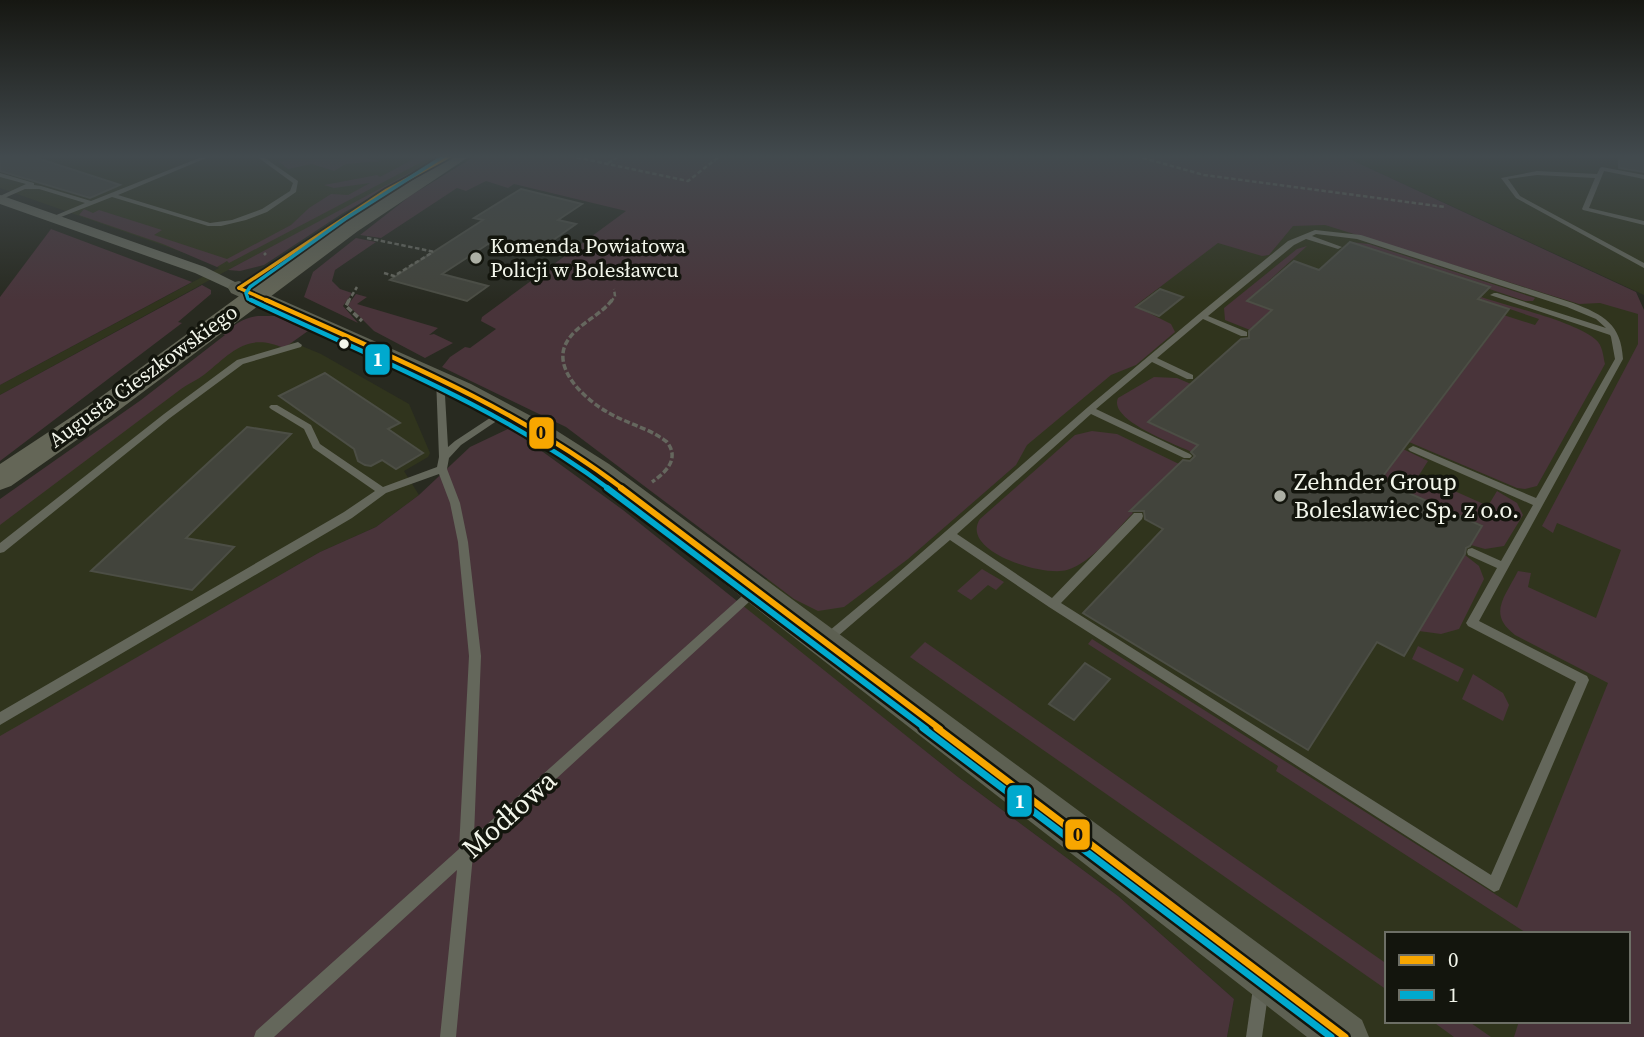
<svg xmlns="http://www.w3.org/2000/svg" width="1644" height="1037" font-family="'Source Serif 4',serif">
	<rect width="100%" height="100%" fill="#282a20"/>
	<!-- built -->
	<g fill="#30341d" fill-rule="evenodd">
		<polygon points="0,156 445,156 228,270 0,395 0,385 219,268 202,259 0,188"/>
		<polygon points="1343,156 1644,156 1644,295 1521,238"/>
		<path d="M1276,196L1644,311V1037H1227L1234,999L1118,896L958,777L736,602ZM1387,934H1628V1021H1387Z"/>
		<polygon points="266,331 321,354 409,404 430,453 428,457 404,471 419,495 376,527 320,552 0,737 0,518 211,361"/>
	</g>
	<!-- green -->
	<g fill="#49343a">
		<path d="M359,156H368L365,158L382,161L346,164L334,171L312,164L288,169L278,161C296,158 349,161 359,156Z"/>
		<polygon points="419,156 433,156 229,263 227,261 217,267 163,244 79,215 84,209 93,213 99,210 162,230 154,235 227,259 291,225 309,208 331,194 348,195 370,183 334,188 324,185 377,175 380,177"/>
		<polygon points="441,156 445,156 343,213 264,265 240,271 228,270"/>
		<path d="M475,156H1343L1636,292L1644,310V1037H1514L1519,1021H1628V934H1528L1276,771L1278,766L1088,644L1092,639L1517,908L1608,683L1515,635C1487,614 1505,597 1518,571L1531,573L1528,587L1596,618L1621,550L1557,523L1553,533L1542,526L1638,344V314L1600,303L1579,304L1325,225L1293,226L1269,255L1262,256L1218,243L1135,306L1171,324L1175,332L1136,365L1111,375L1027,445L1016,465L908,559L844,607L818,611L794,599L566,427L442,367L450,357L465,347L470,348L496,329L481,321L482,317L626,211L514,184L508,188L486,181L466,191L457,188L381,238L360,235L410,196Z"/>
		<polygon points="51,229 192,282 0,385 0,297"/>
		<polygon points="356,238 376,242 335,270 332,281 340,289 352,293 343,306 358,323 304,297 313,272"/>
		<polygon points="1350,242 1369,244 1535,298 1533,301 1525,301"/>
		<polygon points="1307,246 1248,300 1272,310 1250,330 1225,320 1224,308 1297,249"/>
		<polygon points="202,285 211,290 211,294 178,322 182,323 0,461 0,395"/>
		<polygon points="356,294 367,297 357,304 438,328 429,335 434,334 453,343 425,358 374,331 348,305"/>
		<path d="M1481,297C1511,307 1573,321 1595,339C1603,345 1603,356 1605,364L1537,486L1525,489L1517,488L1409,442L1494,330L1488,310L1535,325L1539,319L1480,299Z"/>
		<path d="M258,316H275L308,331L284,348C247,332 232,352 205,374C198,380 189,383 181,389L0,525V499L141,400L225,335L223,334C234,325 243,318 258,316Z"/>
		<path d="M1154,377L1177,378L1191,384L1148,422L1198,445L1192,452C1175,444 1108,420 1118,398Z"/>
		<polygon points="510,428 623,510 958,777 1118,896 1234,999 1227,1037 0,1037 0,736 320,552 376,527 419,495 470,447"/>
		<path d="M1092,431L1117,434L1179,464L1131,511L1133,513C1115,531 1093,562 1067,570C1043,577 959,551 980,519L1075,435Z"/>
		<polygon points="1403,449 1428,461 1419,475 1488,506 1497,491 1517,503 1523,515 1504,546 1485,549 1471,545 1482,525 1380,480"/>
		<polygon points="1465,555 1479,566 1484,579 1459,629 1441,634 1419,631"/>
		<polygon points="982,569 1004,582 996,590 988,585 971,600 957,591"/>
		<polygon points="925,642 1387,964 1387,990 910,657"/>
		<polygon points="1418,646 1464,669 1458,682 1412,659"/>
		<polygon points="1473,674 1503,693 1509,705 1503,721 1462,699"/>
		<polygon points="1432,1021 1468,1021 1491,1037 1454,1037"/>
	</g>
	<!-- building -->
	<g fill="#42443c" stroke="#4c4e45" stroke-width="2">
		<polygon points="0,156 31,156 120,185 90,198 0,171"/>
		<polygon points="1619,156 1644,156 1644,172 1619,168"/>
		<polygon points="521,189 582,204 558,220 576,224 532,255 488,244 442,274 488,286 467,301 390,280 483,220 474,218"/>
		<polygon points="1350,242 1490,287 1478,299 1509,309 1380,480 1482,526 1470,546 1466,548 1465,554 1404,656 1377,642 1308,750 1083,613 1163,529 1145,519 1144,511 1130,511 1183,460 1190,461 1195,456 1191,452 1198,445 1148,422 1241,339 1249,338 1249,331 1272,310 1247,301 1294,261 1319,270"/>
		<polygon points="1160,289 1183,297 1159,316 1136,307"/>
		<polygon points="325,373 400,423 388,429 423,453 396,469 382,460 371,466 365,465 358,461 354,449 279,396"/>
		<polygon points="247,427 291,434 186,538 234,547 192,590 91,571"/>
		<polygon points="1085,663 1110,679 1074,720 1049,704"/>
	</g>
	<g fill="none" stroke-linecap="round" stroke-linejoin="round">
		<!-- path-far1 -->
		<g stroke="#65675e" stroke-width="2.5" stroke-dasharray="4.5 2.5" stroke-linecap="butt">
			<polyline points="570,156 688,181 720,156"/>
			<polyline points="1136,156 1204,175 1445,207"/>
			<polyline points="608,163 619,156"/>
			<polyline points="367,238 435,252"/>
			<polyline points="264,255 266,253"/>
			<polyline points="384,273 394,276 433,252"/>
			<polyline points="348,302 357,287"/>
			<polyline points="611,302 615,296 614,289"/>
		</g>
		<!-- path -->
		<g stroke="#65675e" stroke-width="3.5" stroke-dasharray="6 2.5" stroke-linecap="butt">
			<polyline points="349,300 346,306 362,321"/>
			<path d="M612,300C600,316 579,323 568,340C549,368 587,401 609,413C628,424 649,428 667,442C680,459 666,472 652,482"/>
		</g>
		<!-- lane -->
		<g fill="#64675b" fill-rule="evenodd">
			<polygon points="204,156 211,156 118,195 210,223 232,220 262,209 290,191 293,183 256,156 262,156 298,181 296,192 267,212 246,220 221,226 208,226 112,197 56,219 54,218 54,216 85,203 39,189 25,189 0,200 0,196 26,184 0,177 0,173 34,183 34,185 41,186 91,201"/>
			<polygon points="1602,167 1644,175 1644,179 1604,171 1589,208 1644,221 1644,225 1583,210 1582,209 1595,178 1537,175 1508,179 1520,196 1644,263 1644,268 1516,198 1501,178 1537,171 1597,174 1600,168"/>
			<path d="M1315,230L1361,235L1573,303C1604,315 1621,324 1623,359L1479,621L1587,676L1589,680L1499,890L1494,892L1049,607L950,540L831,642L827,644L823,642L821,639L823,636L890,580L1088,407L1199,314L1288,241ZM1316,234L1357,239L1567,307L1596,319L1606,328L1497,293H1494L1490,295L1610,335L1611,337L1615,359L1536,498L1416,447L1413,446L1408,449L1410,451L1533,505L1501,561L1472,548L1468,549L1467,552L1468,555L1497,568L1466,623L1468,626L1576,682L1491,875L1061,603L1142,519L1143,516L1142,513H1134L1052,598L957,534L1091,414L1184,458H1190L1192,456L1190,454L1096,409L1152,362L1187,379H1193V375L1157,358L1203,319L1241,336H1247V332L1208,316L1294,245L1306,239L1338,249L1342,247L1312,236Z"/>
			<polygon points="298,342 302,345 301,347 243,364 170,418 4,552 0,553 0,543 164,414 237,360"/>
			<polygon points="440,375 444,378 448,447 455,441 502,410 505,409 510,412 461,445 449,458 447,469 460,503 468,542 481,656 474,836 751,588 759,588 761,591 473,855 456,1037 440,1037 457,870 274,1037 254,1037 256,1031 459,849 469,656 458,542 450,503 439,474 386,493 352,518 0,725 0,712 344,512 375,491 313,448 304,429 271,409 269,407 271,405 277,405 311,425 320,444 383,487 437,467 439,457 436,378"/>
			<polygon points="1261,980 1267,982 1269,988 1262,1037 1246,1037 1253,988 1255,982"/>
		</g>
		<!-- street -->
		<polygon fill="#64675b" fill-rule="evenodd" points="0,195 205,267 247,288 244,291 234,291 195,273 0,204"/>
		<!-- secondary -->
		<polygon fill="#5d6052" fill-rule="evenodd" points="239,281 471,384 546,424 609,464 1362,1020 1369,1037 1307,1037 589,478 528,436 453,394 231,293 228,288 231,283"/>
		<!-- primary -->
		<polygon fill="#646657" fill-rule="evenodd" points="447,156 470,156 358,231 111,416 11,486 0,490 0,464 91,404 342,221"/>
		<!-- bus-1-far3 casing -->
		<g stroke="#13150d" stroke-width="7">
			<g id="bus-1-far3">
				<polyline points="239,288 270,302"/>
				<polyline points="239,288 387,190 450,156"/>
			</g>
		</g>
		<!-- bus-1-far2 casing -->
		<g stroke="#13150d" stroke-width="9">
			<path id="bus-1-far2" d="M266,300C390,356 515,407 623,489"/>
		</g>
		<!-- bus-1-far1 casing -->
		<g stroke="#13150d" stroke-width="11">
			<polyline id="bus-1-far1" points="621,488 940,729"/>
		</g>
		<!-- bus-1 casing -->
		<g stroke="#13150d" stroke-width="12">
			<polyline id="bus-1" points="937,728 1345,1037"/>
		</g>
		<!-- bus-2-far3 casing -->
		<g stroke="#13150d" stroke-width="7">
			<polyline id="bus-2-far3" points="255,302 248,299 246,293 250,287 345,219 444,156"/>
		</g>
		<!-- bus-2-far2 casing -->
		<g stroke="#13150d" stroke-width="9">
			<path id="bus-2-far2" d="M251,300C372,357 501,408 609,489"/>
		</g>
		<!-- bus-2-far1 casing -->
		<g stroke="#13150d" stroke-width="11">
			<polyline id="bus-2-far1" points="607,488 926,729"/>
		</g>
		<!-- bus-2 casing -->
		<g stroke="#13150d" stroke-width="12">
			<polyline id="bus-2" points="923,728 1331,1037"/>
		</g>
		<!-- bus-1-far3 -->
		<use href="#bus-1-far3" stroke="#f7a600" stroke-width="3.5"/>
		<!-- bus-1-far2 -->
		<use href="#bus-1-far2" stroke="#f7a600" stroke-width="4.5"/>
		<!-- bus-1-far1 -->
		<use href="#bus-1-far1" stroke="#f7a600" stroke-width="6"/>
		<!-- bus-1 -->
		<use href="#bus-1" stroke="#f7a600" stroke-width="7"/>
		<!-- bus-2-far3 -->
		<use href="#bus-2-far3" stroke="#00a9ce" stroke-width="3.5"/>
		<!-- bus-2-far2 -->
		<use href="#bus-2-far2" stroke="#00a9ce" stroke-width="4.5"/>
		<!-- bus-2-far1 -->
		<use href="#bus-2-far1" stroke="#00a9ce" stroke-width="6"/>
		<!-- bus-2 -->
		<use href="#bus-2" stroke="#00a9ce" stroke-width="7"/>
	</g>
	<!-- sky -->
	<linearGradient id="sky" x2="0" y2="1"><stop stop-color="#161712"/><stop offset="0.52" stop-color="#424a4e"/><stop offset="1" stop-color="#424a4e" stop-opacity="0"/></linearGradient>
	<rect width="1644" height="301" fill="url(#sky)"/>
	<!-- markers -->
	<g fill="#acafa4" stroke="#13150d" stroke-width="2.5">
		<circle cx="476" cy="258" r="7"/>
		<circle cx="1280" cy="496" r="7"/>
	</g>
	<circle fill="#f3f6eb" stroke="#13150d" stroke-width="2.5" cx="344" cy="344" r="6"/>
	<g text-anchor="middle" stroke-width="7" stroke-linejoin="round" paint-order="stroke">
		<!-- far-poi labels -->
		<g font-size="21" fill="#f3f6eb" stroke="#13150d" text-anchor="start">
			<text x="490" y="253">Komenda Powiatowa<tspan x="490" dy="24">Policji w Bolesławcu</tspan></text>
		</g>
		<!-- far-street labels -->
		<g font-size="21" fill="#f3f6eb" stroke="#13150d">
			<text transform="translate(143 376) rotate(-36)" y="7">Augusta Cieszkowskiego</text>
		</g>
		<!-- poi labels -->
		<g font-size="24" fill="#f3f6eb" stroke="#13150d" text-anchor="start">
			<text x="1294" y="490">Zehnder Group<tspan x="1294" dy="28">Boleslawiec Sp. z o.o.</tspan></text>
		</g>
		<!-- near-street labels -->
		<g font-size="28" fill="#f3f6eb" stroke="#13150d">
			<text transform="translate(509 814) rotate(-42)" y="10">Modłowa</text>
		</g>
	</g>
	<g stroke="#13150d" stroke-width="2.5">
		<rect x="364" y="343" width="27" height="33" rx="7" fill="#00a9ce"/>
		<rect x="528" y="416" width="27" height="34" rx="7" fill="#f7a600"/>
		<rect x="1006" y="784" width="27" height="34" rx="7" fill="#00a9ce"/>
		<rect x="1064" y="818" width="27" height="33" rx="7" fill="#f7a600"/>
	</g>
	<g font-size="19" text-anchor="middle" font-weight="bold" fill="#fff">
		<text x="378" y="366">1</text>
		<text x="1020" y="808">1</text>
	</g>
	<g font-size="19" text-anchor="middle" font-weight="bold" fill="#111">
		<text x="541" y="439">0</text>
		<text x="1078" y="841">0</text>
	</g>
	<!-- legend -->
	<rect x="1385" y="932" width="245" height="91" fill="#13150d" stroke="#6d6f66" stroke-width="2"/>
	<rect x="1399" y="955" width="35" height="10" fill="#f7a600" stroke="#6d6f66" stroke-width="2"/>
	<text x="1448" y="967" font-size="21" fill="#f3f6eb">0</text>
	<rect x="1399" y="990" width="35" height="10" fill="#00a9ce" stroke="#6d6f66" stroke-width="2"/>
	<text x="1448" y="1002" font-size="21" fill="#f3f6eb">1</text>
</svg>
